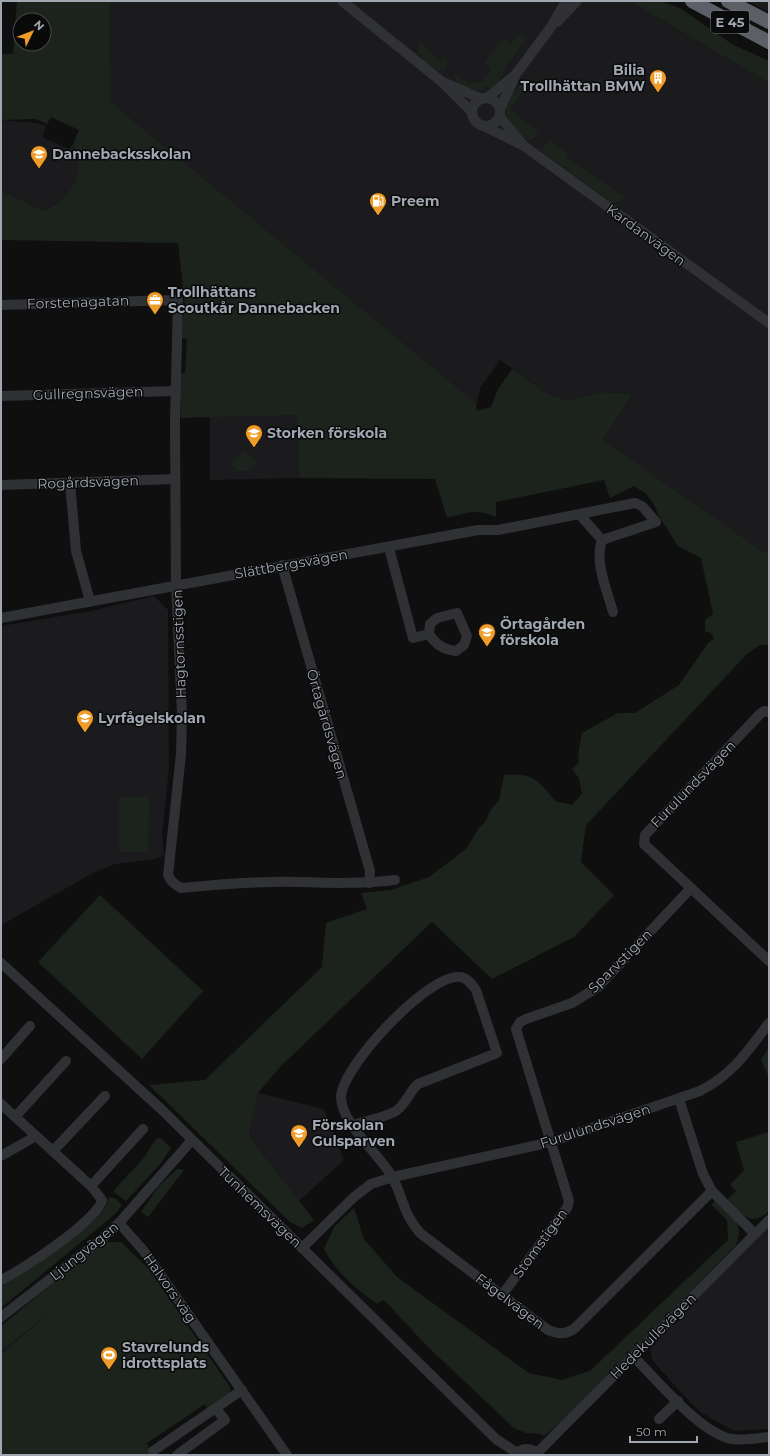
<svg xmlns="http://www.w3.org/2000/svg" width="770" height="1456" font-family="Montserrat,sans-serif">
	<rect width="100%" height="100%" fill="#0f0f10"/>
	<!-- built -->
	<g fill="#1b1b1d">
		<polygon points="110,1 629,1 769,83 769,557 603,440 633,394 603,392 566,400 548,394 500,360 480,388 477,404 111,102"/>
		<polygon points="747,1 769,1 769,12"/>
		<polygon points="1,120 38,123 46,126 42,137 69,149 73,143 77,163 78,175 74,186 65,196 45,211 1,191"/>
		<polygon points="224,415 296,415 299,478 210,480 210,417"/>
		<polygon points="154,596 168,610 169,768 162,834 164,856 154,859 115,864 93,873 1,925 1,626 91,611"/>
		<polygon points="258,1093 324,1109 344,1160 299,1201 249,1136"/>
		<polygon points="769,1227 769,1429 734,1431 702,1413 688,1400 652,1360 650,1349 660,1336"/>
	</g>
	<!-- green -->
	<g fill="#1b231c" fill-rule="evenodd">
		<path d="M17,1H110L111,102L476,403L477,411L491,407L498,389L512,369L548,394L566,400L603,392L633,394L603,440L766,554L769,550V645H760L747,654L586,825L581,862L614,895L574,937L492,979L432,922L280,1067L258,1093L249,1136L314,1220L302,1228L290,1222L149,1085L205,1080L322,967L326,923L367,909L361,893L391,890L429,877L466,849L479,828L485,822L491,809L499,800L504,775C532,772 539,780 555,801L572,805L582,794L579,778L572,769L579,762L578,754L582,733L618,713H635L679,685L708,643L714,639L711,633L705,631V620L713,614L701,558L678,546L660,518L654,504L645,493L634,486L610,498L604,480L496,502V517C477,508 466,513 447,518L435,479L299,478L296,415L181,418L179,374L185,372L187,339L180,338L185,305L178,243L1,240V191L45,211C62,200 82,185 77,162C74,146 71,146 79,130L51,117L47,124L36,119L1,120V54H13ZM20,20H44V44H20Z"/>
		<polygon points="629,1 661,1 680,8 732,44 769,61 769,83"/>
		<polygon points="520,33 528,37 503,71 498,84 491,90 488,86 483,90 464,88 456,81 455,74 469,83 482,82 491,69 484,63 503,39 511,44"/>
		<path d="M422,44L441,61L445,58L447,61L445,70L438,71C429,65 418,58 418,45Z"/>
		<path d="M531,76L532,80L510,109L539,133L532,140C525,140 522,135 517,130C494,107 512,92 531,76Z"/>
		<polygon points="549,140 566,152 568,158 624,197 621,201 614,204 544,153 542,150"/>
		<polygon points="245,450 257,462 248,471 237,471 231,464"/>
		<polygon points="119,797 149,797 148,852 119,852"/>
		<polygon points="100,895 203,991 142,1059 38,962"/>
		<polygon points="769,1047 769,1077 761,1060"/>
		<path d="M769,1132V1211C751,1229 741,1213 727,1200L736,1191L730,1185L744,1170L736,1142Z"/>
		<polygon points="160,1138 171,1148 161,1163 126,1201 114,1192 115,1189 143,1159 156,1139"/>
		<polygon points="177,1169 184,1170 148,1217 141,1212 158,1187"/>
		<polygon points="109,1197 115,1198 122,1205 114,1215 1,1308 1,1284 54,1252 92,1222 105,1208"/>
		<path d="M715,1200C730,1215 747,1224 735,1246L561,1423L544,1436L540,1434L526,1433L514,1428L427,1346L384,1300L377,1304C357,1290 335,1271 324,1249L334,1227L354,1208L364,1239L397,1277L529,1373L562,1380L590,1371L728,1240L727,1220L712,1205Z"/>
		<polygon points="103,1242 121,1242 148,1268 230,1387 230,1393 208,1410 205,1404 147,1443 151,1455 1,1455 1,1353 62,1303 1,1352 1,1326"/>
	</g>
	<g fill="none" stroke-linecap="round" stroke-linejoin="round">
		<!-- minor -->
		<g stroke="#303135" stroke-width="10">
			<polyline points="342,1 441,81 472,112"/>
			<polyline points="557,22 577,1"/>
			<polyline points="443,82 482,99"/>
			<circle cx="486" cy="112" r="14"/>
			<polyline points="487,98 516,74"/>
			<polyline points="500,109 516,74 551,27 566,1"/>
			<polyline points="500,117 523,145"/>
			<polyline points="486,127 524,146 769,323"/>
			<path d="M1,305L178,300L175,421L176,585L182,714L181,754L168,875C171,882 175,885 181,888C220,884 259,881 298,882C331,883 362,884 395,880"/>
			<polyline points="1,396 174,391"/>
			<polyline points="70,483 76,551 90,601"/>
			<polyline points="1,485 175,479"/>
			<path d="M602,540C594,562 607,590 613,612"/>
			<path d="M389,548L413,638L429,634C436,645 443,649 456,651L464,645L467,636L457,613L437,618L430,624L429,634"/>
			<polyline points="282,565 370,871 369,883"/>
			<polyline points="1,618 478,530 498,530 635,503 642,506 656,522 602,540 580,515"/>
			<polyline points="769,712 764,711 760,714 645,835 644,844 769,961"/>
			<polyline points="1,963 160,1108 496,1439 517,1453"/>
			<polyline points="1,1059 30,1026"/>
			<path d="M1,1104L91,1186L102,1200C99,1219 21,1271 1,1280"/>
			<polyline points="15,1117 66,1061"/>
			<path d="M353,1125C365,1121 386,1117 396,1111C406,1104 409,1092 418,1084L497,1053L476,990C472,985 467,977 460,977C429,973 340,1068 341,1098C343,1126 379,1153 392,1177C404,1198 402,1212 420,1233L548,1330C558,1334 565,1335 574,1329L712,1191L703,1174L679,1099"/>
			<polyline points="53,1151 105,1096"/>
			<polyline points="1,1156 36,1136"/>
			<polyline points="91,1186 143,1129"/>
			<polyline points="712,1191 755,1234"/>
			<polyline points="119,1223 143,1250 287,1455"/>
			<path d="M302,1248L354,1197L371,1184L393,1177L551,1142L700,1091C732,1075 748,1051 769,1023"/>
			<polyline points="502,1295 567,1208 569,1201 516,1029 520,1022 526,1019 572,1003 598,987 691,888"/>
			<polyline points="1,1317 103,1238 119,1223 192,1140"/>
			<path d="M633,1356C656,1379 701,1434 732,1439C743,1441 757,1438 769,1437"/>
			<polyline points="659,1419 678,1401"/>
			<polyline points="153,1451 242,1390"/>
			<polyline points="537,1453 769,1220"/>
			<polyline points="177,1455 225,1420 216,1409"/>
			<path d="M515,1455C522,1447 532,1447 539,1455"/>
		</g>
		<!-- highway -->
		<g stroke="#5c5f66" stroke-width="14">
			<polyline points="692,1 769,42"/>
			<polyline points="728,1 769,22"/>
		</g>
	</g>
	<!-- icons -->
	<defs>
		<g id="building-pin" transform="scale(0.9)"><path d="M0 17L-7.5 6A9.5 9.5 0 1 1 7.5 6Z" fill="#f09c28" stroke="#0a0a0b"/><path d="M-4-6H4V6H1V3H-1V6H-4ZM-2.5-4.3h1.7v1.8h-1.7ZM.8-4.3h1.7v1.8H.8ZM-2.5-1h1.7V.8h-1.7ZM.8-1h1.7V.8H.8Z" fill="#fff"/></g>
		<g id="school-pin" transform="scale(0.9)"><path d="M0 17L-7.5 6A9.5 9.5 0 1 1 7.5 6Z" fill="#f09c28" stroke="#0a0a0b"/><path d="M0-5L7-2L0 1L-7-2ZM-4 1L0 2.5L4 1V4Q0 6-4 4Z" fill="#fff"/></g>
		<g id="fuel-pin" transform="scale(0.9)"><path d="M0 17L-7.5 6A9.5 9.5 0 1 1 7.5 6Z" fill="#f09c28" stroke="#0a0a0b"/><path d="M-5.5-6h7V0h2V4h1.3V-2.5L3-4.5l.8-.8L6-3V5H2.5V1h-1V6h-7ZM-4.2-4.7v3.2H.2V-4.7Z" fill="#fff"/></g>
		<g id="office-pin" transform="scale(0.9)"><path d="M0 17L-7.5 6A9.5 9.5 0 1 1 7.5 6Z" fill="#f09c28" stroke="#0a0a0b"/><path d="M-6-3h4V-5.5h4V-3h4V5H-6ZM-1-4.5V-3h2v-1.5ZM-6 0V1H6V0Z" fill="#fff"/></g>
		<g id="stadium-pin" transform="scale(0.9)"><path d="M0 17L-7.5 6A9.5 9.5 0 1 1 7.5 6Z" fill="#f09c28" stroke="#0a0a0b"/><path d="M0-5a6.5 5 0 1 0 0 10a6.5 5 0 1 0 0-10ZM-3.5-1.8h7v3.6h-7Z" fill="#fff"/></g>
	</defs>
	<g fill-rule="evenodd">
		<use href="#building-pin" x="658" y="78"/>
		<use href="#school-pin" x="39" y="154"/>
		<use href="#fuel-pin" x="378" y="201"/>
		<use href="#office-pin" x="155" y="300"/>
		<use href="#school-pin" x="254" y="433"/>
		<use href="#school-pin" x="487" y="632"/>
		<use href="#school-pin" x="85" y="718"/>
		<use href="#school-pin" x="299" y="1133"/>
		<use href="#stadium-pin" x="109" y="1355"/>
	</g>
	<g text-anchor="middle" stroke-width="3" stroke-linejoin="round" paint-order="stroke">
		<!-- shield labels -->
		<rect fill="#0a0a0b" stroke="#73787f" stroke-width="1" x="711" y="11" width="38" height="22" rx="3"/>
		<g font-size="13" font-weight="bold" fill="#a0a7b1">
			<text x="730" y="27">E 45</text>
		</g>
		<!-- poi labels -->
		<g font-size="14" font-weight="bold" fill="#a0a7b1" stroke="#0a0a0b" text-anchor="start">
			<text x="645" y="75" text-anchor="end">Bilia<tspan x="645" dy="16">Trollhättan BMW</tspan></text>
			<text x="52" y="159">Dannebacksskolan</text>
			<text x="391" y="206">Preem</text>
			<text x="168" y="297">Trollhättans<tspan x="168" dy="16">Scoutkår Dannebacken</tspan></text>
			<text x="267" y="438">Storken förskola</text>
			<text x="500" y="629">Örtagården<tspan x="500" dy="16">förskola</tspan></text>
			<text x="98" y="723">Lyrfågelskolan</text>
			<text x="312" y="1130">Förskolan<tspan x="312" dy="16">Gulsparven</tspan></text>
			<text x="122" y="1352">Stavrelunds<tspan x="122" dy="16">idrottsplats</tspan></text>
		</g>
		<!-- street labels -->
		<g font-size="14" fill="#a0a7b1" stroke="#0a0a0b">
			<text transform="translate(646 235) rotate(36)" y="5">Kardanvägen</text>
			<text transform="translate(78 302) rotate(-2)" y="5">Forstenagatan</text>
			<text transform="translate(88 393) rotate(-2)" y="5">Gullregnsvägen</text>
			<text transform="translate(88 482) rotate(-2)" y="5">Rogårdsvägen</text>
			<text transform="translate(291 564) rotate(-10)" y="5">Slättbergsvägen</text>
			<text transform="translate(179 644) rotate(-92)" y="5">Hagtornsstigen</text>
			<text transform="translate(327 724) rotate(74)" y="5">Örtagårdsvägen</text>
			<text transform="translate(693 784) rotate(-46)" y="5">Furulundsvägen</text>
			<text transform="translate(620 961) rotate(-45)" y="5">Sparvstigen</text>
			<text transform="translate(595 1126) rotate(-18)" y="5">Furulundsvägen</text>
			<text transform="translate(260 1207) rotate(44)" y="5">Tunhemsvägen</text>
			<text transform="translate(540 1243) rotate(-54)" y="5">Stomstigen</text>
			<text transform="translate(84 1251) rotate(-39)" y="5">Ljungvägen</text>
			<text transform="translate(170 1288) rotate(55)" y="5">Halvors väg</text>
			<text transform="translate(510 1301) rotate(37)" y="5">Fågelvägen</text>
			<text transform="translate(653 1336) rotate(-45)" y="5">Hedekullevägen</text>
		</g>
	</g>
	<!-- border -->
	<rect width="770" height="1456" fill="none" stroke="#a0a7b1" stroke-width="4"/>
	<!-- north arrow -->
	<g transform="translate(32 32) rotate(47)"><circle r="19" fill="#0a0a0b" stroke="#46494d"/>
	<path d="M0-3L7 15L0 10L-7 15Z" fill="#f09c28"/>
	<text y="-6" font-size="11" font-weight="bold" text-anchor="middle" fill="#a0a7b1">N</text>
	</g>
	<!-- scale -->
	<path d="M630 1436v6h67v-6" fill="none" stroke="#a0a7b1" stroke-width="2"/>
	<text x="636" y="1436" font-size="12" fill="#a0a7b1" stroke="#0a0a0b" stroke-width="3" paint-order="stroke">50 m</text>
</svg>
